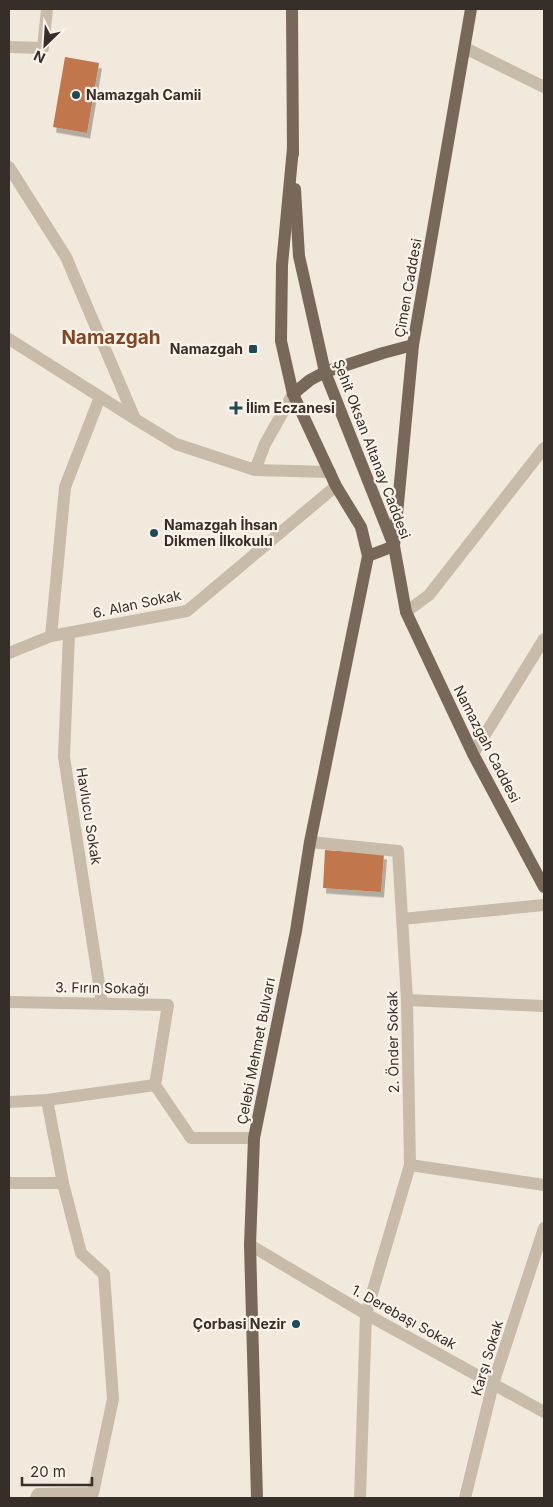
<svg xmlns="http://www.w3.org/2000/svg" width="553" height="1507" font-family="Inter,sans-serif">
	<defs>
		<filter id="shadow"><feDropShadow dx="3" dy="5.5" stdDeviation="0" flood-color="#0004"/></filter>
	</defs>
	<rect width="100%" height="100%" fill="#f1eadc"/>
	<!-- building -->
	<g fill="#c1764b" filter="url(#shadow)">
		<polygon points="65,57 99,63 87,133 53,127"/>
		<polygon points="325,850 384,854 381,892 323,888"/>
	</g>
	<g fill="none" stroke-linecap="round" stroke-linejoin="round">
		<!-- minor -->
		<g stroke="#c9bba9" stroke-width="12">
			<polyline points="9,47 43,48 47,9"/>
			<polyline points="465,48 544,87"/>
			<polyline points="9,167 66,257 135,419 176,444 255,470 330,472"/>
			<polyline points="9,339 135,419"/>
			<polyline points="255,470 265,444 293,394"/>
			<polyline points="406,612 429,595 544,448"/>
			<polyline points="69,633 64,757 102,1003"/>
			<polyline points="51,636 65,487 100,397"/>
			<polyline points="9,653 51,636 187,611 336,486"/>
			<polyline points="473,754 544,639"/>
			<polyline points="310,842 398,851 407,1000 410,1165 366,1314 360,1498"/>
			<polyline points="402,919 544,905"/>
			<polyline points="407,1000 544,1006"/>
			<polyline points="9,1002 168,1005 155,1085 191,1138 254,1138"/>
			<polyline points="9,1102 47,1100 155,1085"/>
			<polyline points="410,1165 544,1185"/>
			<polyline points="9,1183 63,1183"/>
			<polyline points="250,1245 366,1314 544,1412"/>
			<polyline points="36,1498 38,1494 93,1493 113,1399 104,1274 81,1253 63,1183 47,1100"/>
			<polyline points="465,1498 493,1384 544,1228"/>
		</g>
		<!-- major -->
		<g stroke="#77685a" stroke-width="12">
			<polyline points="292,9 293,154"/>
			<polyline points="295,189 299,256 325,372 394,546 406,612 473,754 544,887"/>
			<polyline points="293,394 310,380 325,372 383,353 413,345"/>
			<polyline points="368,556 394,546 413,345 471,9"/>
			<polyline points="257,1498 250,1245 254,1138 296,931 310,842 368,556 361,527 336,486 293,394 281,341 282,265 293,148"/>
		</g>
	</g>
	<!-- markers -->
	<g fill="#204b56" stroke="#f9f3e9" stroke-width="2">
		<circle cx="76" cy="95" r="5"/>
		<rect x="248" y="344" width="10" height="10" rx="2.5"/>
		<path d="M233.5 400.5h5v5h5v5h-5v5h-5v-5h-5v-5h5z"/>
		<circle cx="154" cy="533" r="5"/>
		<circle cx="296" cy="1324" r="5"/>
	</g>
	<g text-anchor="middle" stroke-width="4.5" stroke-linejoin="round" paint-order="stroke">
		<!-- poi labels -->
		<g font-size="14" font-weight="bold" fill="#362e28" stroke="#f9f3e9" text-anchor="start">
			<text x="86" y="100">Namazgah Camii</text>
			<text x="243" y="354" text-anchor="end">Namazgah</text>
			<text x="246" y="413">İlim Eczanesi</text>
			<text x="164" y="530">Namazgah İhsan<tspan x="164" dy="16">Dikmen İlkokulu</tspan></text>
			<text x="286" y="1329" text-anchor="end">Çorbasi Nezir</text>
		</g>
		<!-- street labels -->
		<g font-size="14" fill="#362e28" stroke="#f9f3e9">
			<text transform="translate(408 288) rotate(-80)" y="5">Çimen Caddesi</text>
			<text transform="translate(372 449) rotate(69)" y="5">Şehit Oksan Altanay Caddesi</text>
			<text transform="translate(137 604) rotate(-12)" y="5">6. Alan Sokak</text>
			<text transform="translate(487 744) rotate(63)" y="5">Namazgah Caddesi</text>
			<text transform="translate(89 816) rotate(81)" y="5">Havlucu Sokak</text>
			<text transform="translate(102 988) rotate(1)" y="5">3. Fırın Sokağı</text>
			<text transform="translate(393 1042) rotate(-91)" y="5">2. Önder Sokak</text>
			<text transform="translate(256 1051) rotate(-79)" y="5">Çelebi Mehmet Bulvarı</text>
			<text transform="translate(404 1317) rotate(29)" y="5">1. Derebaşı Sokak</text>
			<text transform="translate(487 1358) rotate(-73)" y="5">Karşı Sokak</text>
		</g>
		<!-- district labels -->
		<g font-size="19" font-weight="bold" fill="#814725" stroke="#f9f3e9">
			<text x="111" y="344">Namazgah</text>
		</g>
	</g>
	<!-- border -->
	<rect width="553" height="1507" fill="none" stroke="#362e28" stroke-width="20"/>
	<!-- north arrow -->
	<g transform="translate(45 45) rotate(205)" stroke="#f9f3e9" stroke-width="4" paint-order="stroke">
	<path d="M0-4L9 19L0 12L-9 19Z" fill="#362e28"/>
	<text y="-8" font-size="14" font-weight="bold" text-anchor="middle" fill="#362e28">N</text>
	</g>
	<!-- scale -->
	<path d="M22 1477v8h70v-8" fill="none" stroke="#362e28" stroke-width="2.5"/>
	<text x="30" y="1477" font-size="15" fill="#362e28" stroke="#f9f3e9" stroke-width="4" paint-order="stroke">20 m</text>
</svg>
